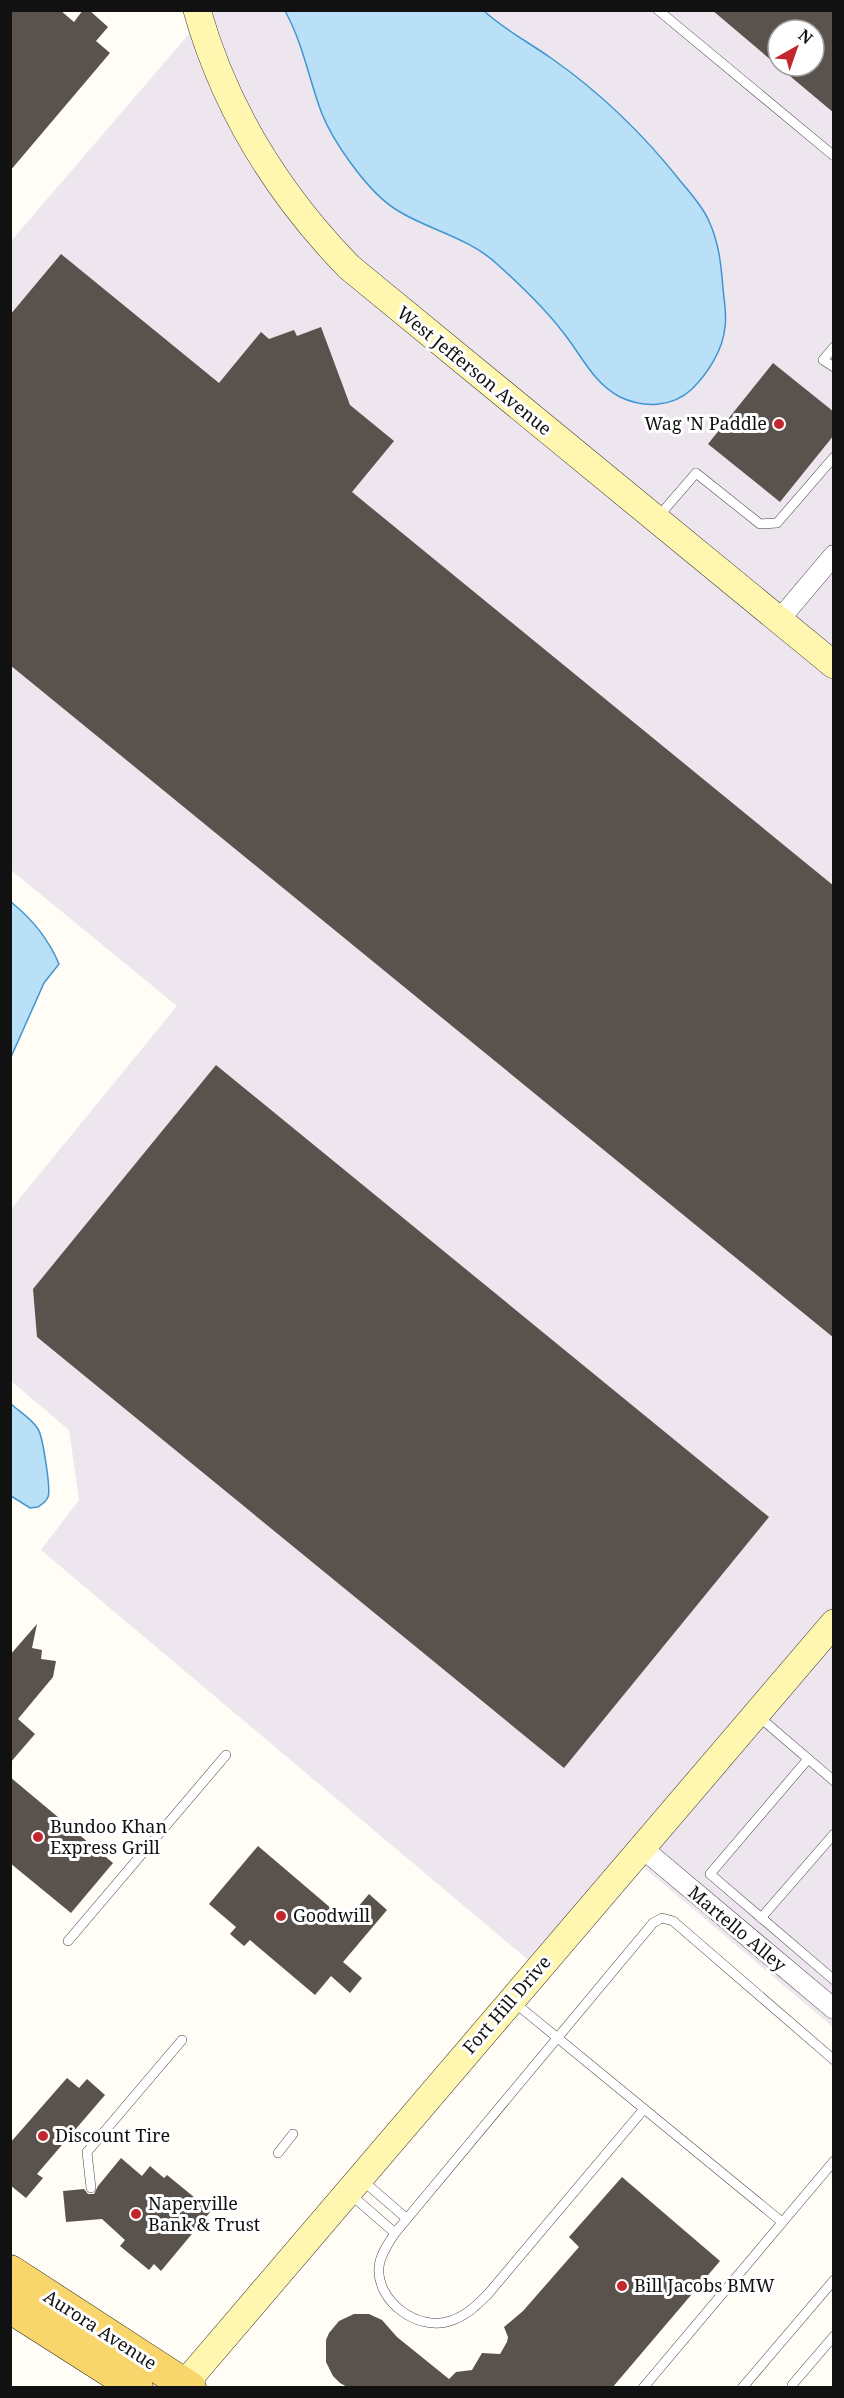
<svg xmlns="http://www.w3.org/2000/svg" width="844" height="2398" font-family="'Noto Serif',serif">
	<rect width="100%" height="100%" fill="#fffdf5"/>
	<!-- industrial -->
	<path fill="#eee6ef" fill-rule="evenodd" d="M183,11H833V2027L629,1855L534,1965L41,1550L79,1500L69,1430L11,1381V1209L177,1006L11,870V241L189,34ZM778,30H814V66H778Z"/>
	<!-- water -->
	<g fill="#b9e0f7" stroke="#3f96cf" stroke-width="1.5">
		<path d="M285,11H484C505,30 528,42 551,58C601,93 645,136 682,183C691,194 702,206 708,219C719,242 721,264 723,288C724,301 727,314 725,327C723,350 708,373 692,389C672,408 643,408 620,397C592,382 581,354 562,331C545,309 518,283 497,264C469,238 432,231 400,212C380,201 363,180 350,162C339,147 329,131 322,114C309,80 303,43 285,11Z"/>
		<path d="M11,902C31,918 49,940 59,964L44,983L11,1057Z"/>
		<path d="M11,1404C20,1412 32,1419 38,1429C43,1437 51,1490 48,1497C46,1502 42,1504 38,1507L30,1508L11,1496Z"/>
	</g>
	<!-- building -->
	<g fill="#5a524d">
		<polygon points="10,10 60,10 74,22 83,10 89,10 108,27 96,41 110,53 10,171"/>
		<polygon points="712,10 834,10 834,113 778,66 814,66 814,30 778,30 778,66"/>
		<polygon points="61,254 219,383 261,332 269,339 294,330 297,336 321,327 350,405 394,441 352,492 834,886 834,1338 10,665 10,315"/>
		<polygon points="773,363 834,412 834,435 780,502 708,444"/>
		<polygon points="216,1065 769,1517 564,1768 37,1337 33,1289"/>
		<polygon points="37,1624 32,1648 42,1650 41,1659 56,1661 53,1677 18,1719 35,1734 10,1763 10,1655"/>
		<polygon points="10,1777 113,1863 71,1913 10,1863"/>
		<polygon points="258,1846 346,1921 369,1894 387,1910 343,1962 362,1978 350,1993 331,1976 315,1995 250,1940 244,1946 230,1934 236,1927 209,1904"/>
		<polygon points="67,2078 79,2088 87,2079 105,2095 37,2174 43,2178 26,2198 10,2185 10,2143"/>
		<polygon points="121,2158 142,2176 150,2166 164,2178 167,2175 211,2211 161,2271 154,2264 149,2270 120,2246 125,2240 102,2219 66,2222 63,2191 84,2189 88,2194 94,2194 98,2186"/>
		<polygon points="622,2177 720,2261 612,2388 349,2388 340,2383 333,2376 326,2362 326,2340 329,2333 339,2321 354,2314 369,2314 382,2320 397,2337 449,2379 456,2372 472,2370 482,2353 500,2354 507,2342 508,2337 504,2327 523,2311 579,2247 569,2237"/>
	</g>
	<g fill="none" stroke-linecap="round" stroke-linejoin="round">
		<!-- lane casing -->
		<g stroke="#444" stroke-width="10">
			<g id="lane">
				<polyline points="658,10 834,156"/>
				<polyline points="834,347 823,360 834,367"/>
				<polyline points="658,517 696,473 760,524 777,523 834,457"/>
				<polyline points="758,1716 834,1781"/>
				<polyline points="808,1759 710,1874 834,1980"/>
				<polyline points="761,1918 834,1834"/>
				<polyline points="68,1941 226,1755"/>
				<polyline points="515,2003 782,2222"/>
				<path d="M644,2109L488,2294C476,2306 466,2316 450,2321C418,2332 376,2301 379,2267C380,2255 389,2242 395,2233L653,1923L662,1918L673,1921L834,2060"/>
				<polyline points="278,2153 293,2134"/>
				<polyline points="362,2180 406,2218"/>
				<polyline points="91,2188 87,2152 182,2040"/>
				<polyline points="349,2193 395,2233"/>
				<polyline points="792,2385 834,2336"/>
				<polyline points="643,2388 834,2161"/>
				<polyline points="742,2388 834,2280"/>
			</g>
		</g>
		<!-- street casing -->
		<g stroke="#444" stroke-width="21">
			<g id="street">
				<polyline points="779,620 834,555"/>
				<polyline points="641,1847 834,2009"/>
			</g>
		</g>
		<!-- secondary casing -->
		<g stroke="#333" stroke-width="28">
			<g id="secondary">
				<path d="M197,10C225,109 278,194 349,267L834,665"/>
				<polyline points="181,2388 834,1623"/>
			</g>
		</g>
		<!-- primary casing -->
		<g stroke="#222" stroke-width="33">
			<g id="primary">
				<polyline points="10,2271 190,2388"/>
				<polyline points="10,2307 137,2388"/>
			</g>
		</g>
		<!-- lane -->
		<use href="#lane" stroke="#fff" stroke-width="9"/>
		<!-- street -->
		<use href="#street" stroke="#fff" stroke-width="20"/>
		<!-- secondary -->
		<use href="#secondary" stroke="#fff6b0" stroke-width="27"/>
		<!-- primary -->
		<use href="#primary" stroke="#f9d66b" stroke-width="32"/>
	</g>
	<!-- markers -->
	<g fill="#c4262e" stroke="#fff" stroke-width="2">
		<circle cx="779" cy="424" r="6"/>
		<circle cx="38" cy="1837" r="6"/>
		<circle cx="281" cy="1916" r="6"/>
		<circle cx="43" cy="2136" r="6"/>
		<circle cx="136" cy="2214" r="6"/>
		<circle cx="622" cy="2286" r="6"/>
	</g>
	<g text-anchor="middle" stroke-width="6" stroke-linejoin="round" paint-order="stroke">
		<!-- street labels -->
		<g font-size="18" fill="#111" stroke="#fff">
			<text transform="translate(474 371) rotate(39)" y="6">West Jefferson Avenue</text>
			<text transform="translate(737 1929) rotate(40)" y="6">Martello Alley</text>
			<text transform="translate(507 2005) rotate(-49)" y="6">Fort Hill Drive</text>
			<text transform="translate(100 2330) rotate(33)" y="6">Aurora Avenue</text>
		</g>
		<!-- poi labels -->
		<g font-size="18" fill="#111" stroke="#fff" text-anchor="start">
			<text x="767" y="430" text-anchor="end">Wag 'N Paddle</text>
			<text x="50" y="1833">Bundoo Khan<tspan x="50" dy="21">Express Grill</tspan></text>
			<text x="293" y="1922">Goodwill</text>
			<text x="55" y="2142">Discount Tire</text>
			<text x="148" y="2210">Naperville<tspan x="148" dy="21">Bank &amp; Trust</tspan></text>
			<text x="634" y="2292">Bill Jacobs BMW</text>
		</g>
	</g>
	<!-- border -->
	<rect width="844" height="2398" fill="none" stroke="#111111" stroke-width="24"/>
	<!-- north arrow -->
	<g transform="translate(796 48) rotate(40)"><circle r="28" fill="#ffffff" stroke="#a0a0a0" stroke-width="1.5"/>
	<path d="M0-4.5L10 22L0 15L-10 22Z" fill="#c4262e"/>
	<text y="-9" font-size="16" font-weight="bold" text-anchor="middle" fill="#111111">N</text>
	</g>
</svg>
